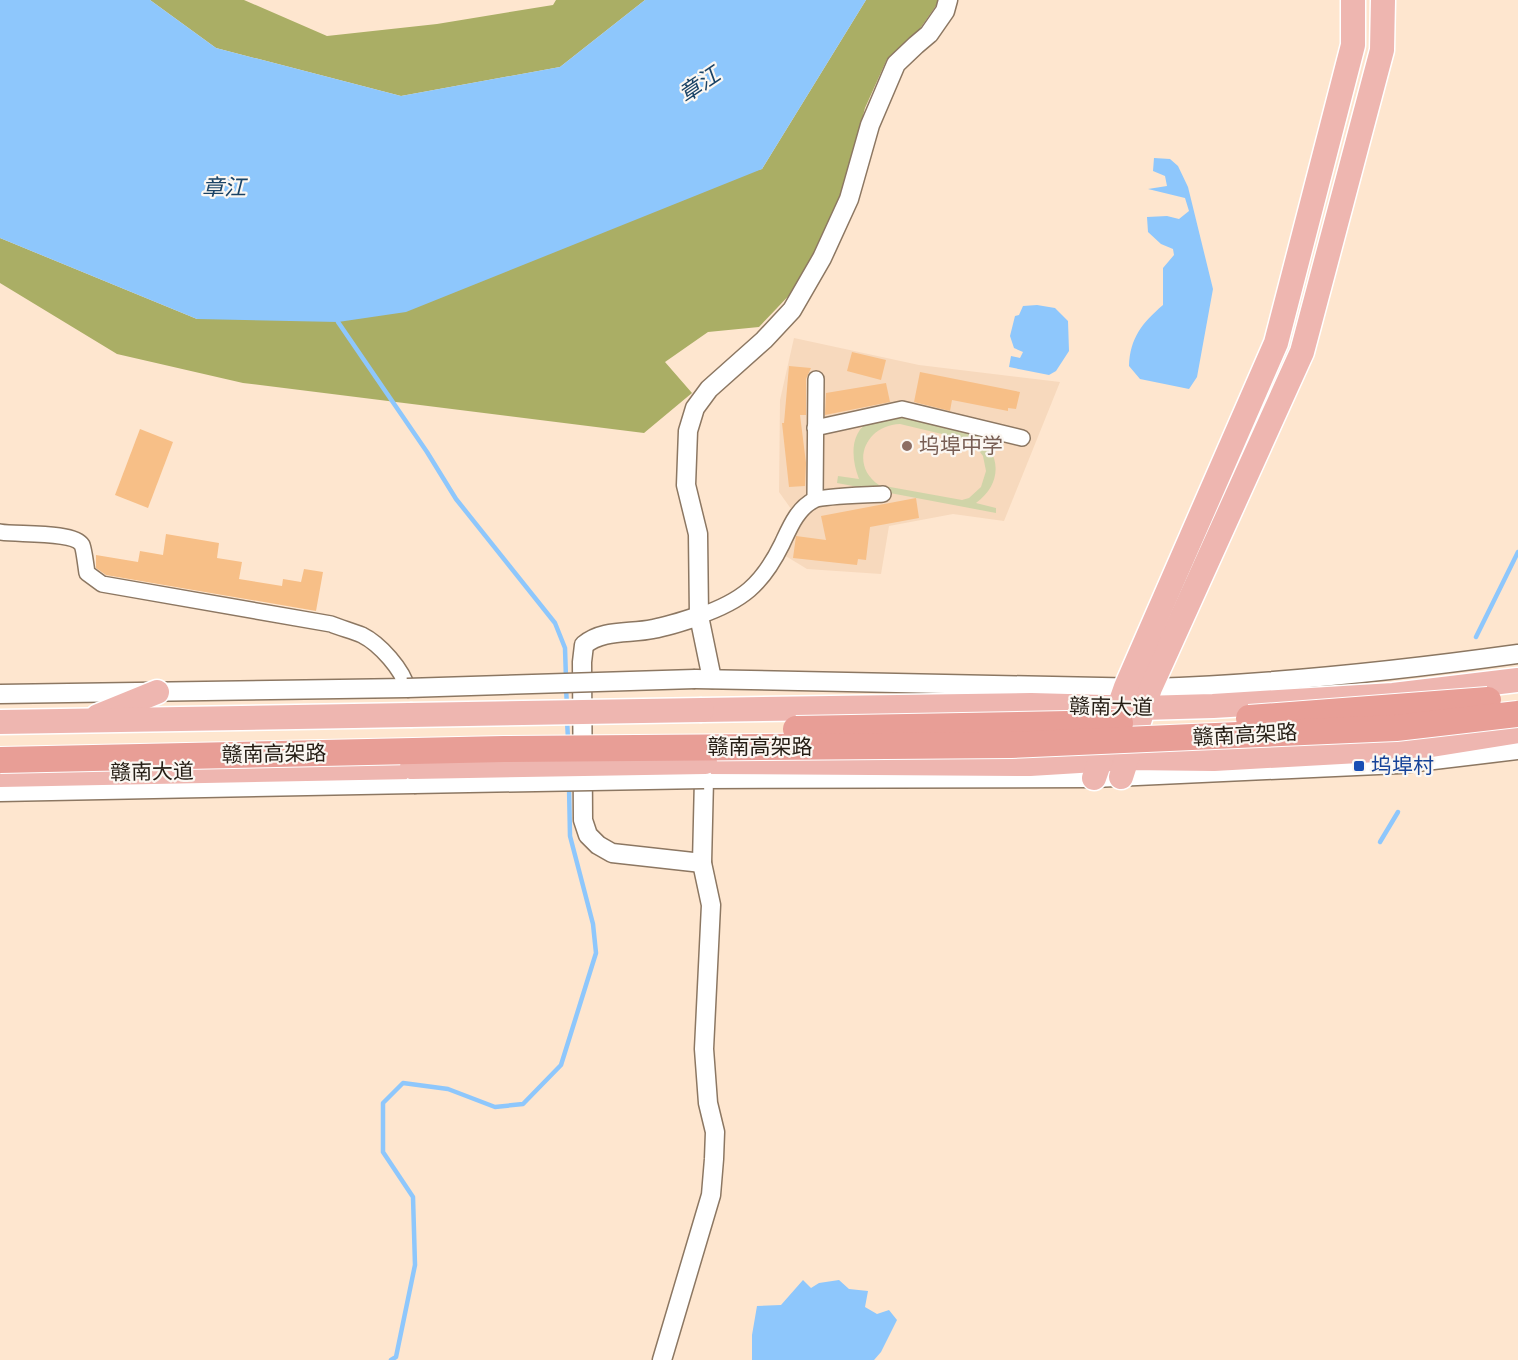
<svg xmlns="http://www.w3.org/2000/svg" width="1518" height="1360" font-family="'Archivo Narrow','Noto Sans SC',sans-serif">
	<rect width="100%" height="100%" fill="#fee6cf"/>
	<!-- built -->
	<polygon fill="#f7d9bd" points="794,338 919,365 1060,382 1004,521 953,514 889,526 881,574 807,569 784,555 799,520 779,492 780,400"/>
	<!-- green -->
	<path fill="#d0d4a8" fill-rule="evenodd" d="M895,413L974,433C1002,452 1003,483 976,503L996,508V513L837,483L838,476L859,479C851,459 849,431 872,420C879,417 888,415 895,413ZM900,424L967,440L974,444L983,456L986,471L981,487L969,498L962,500L879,485C849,465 865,425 900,424Z"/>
	<!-- forest -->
	<g fill="#aaae65">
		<polygon points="150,0 244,0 327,36 437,24 553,5 556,0 645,0 560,67 401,96 216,48"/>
		<polygon points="866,0 940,0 919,30 887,59 865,108 844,191 833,220 798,286 759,327 708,332 665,362 692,393 644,433 243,383 117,354 0,283 0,238 197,319 762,169"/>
	</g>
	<!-- water -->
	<g fill="#8ec7fc">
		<polygon points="0,0 150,0 216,48 401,96 560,67 645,0 866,0 762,169 406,312 338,322 197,319 0,238"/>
		<path d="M1154,158L1170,159L1178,166L1188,187L1213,289L1197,377L1189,389L1140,379L1129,366C1130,338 1142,323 1163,305V268L1174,255L1173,249L1161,244L1148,232L1147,217L1167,216L1179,219L1189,211L1185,198L1148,189L1167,186L1165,176L1153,171Z"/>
		<polygon points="1037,305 1055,308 1068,321 1069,351 1056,371 1049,375 1009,367 1011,356 1020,358 1023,352 1014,348 1010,336 1015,316 1019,315 1023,306"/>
		<polygon points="803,1280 811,1288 819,1283 839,1280 849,1289 868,1291 865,1307 877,1314 889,1310 897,1320 881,1352 874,1360 752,1360 752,1335 757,1306 781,1305"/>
	</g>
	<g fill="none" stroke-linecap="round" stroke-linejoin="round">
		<!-- stream -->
		<g stroke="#8ec7fc" stroke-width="4.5">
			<polyline points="338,316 338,322 427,452 456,499 555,623 565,648 566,679"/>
			<polyline points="1476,637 1518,552"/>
			<polyline points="566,688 567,706"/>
			<polyline points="567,720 568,739"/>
			<polyline points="1380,842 1398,812"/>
			<polyline points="391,1360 396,1357 415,1265 413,1197 383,1152 383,1103 403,1083 448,1089 495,1107 523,1104 561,1065 596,953 593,924 570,836 569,786"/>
		</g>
	</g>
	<!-- building -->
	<g fill="#f7bf87">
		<polygon points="852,352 886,360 881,380 847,371"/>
		<polygon points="789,366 811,368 806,379 806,415 800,415 806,463 805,486 789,487 782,423 784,423"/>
		<polygon points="920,372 1020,392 1016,409 1008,408 1008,411 952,400 950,411 914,402"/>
		<polygon points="886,383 890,402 825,415 826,393"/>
		<polygon points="140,429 173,442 148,508 115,495"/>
		<polygon points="916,498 919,518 870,527 866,560 858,559 857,565 793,558 796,536 826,540 821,516"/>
		<polygon points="166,534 219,543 217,558 242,562 239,579 282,586 283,579 301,582 304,569 323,572 316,611 106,575 96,568 96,555 138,562 140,551 163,555"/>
	</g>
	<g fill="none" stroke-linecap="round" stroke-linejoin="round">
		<!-- minor casing -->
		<g stroke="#8c7762" stroke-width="18">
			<g id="minor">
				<polyline points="815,428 902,409 1022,438"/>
				<polyline points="815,499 816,379"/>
				<path d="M0,532C16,535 74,531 82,545C84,549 86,567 87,573L102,584L331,624C341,628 352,631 362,635C380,644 403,670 407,688"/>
				<path d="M699,616C742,601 762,585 782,544C790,527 797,509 814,500C822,496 871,495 883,494"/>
			</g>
		</g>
		<!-- tertiary casing -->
		<g stroke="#8c7762" stroke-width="21">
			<g id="tertiary">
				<path d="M699,616C684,621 669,626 653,629C630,634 603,629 584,645L582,662L583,820L588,835L598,845L612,853L702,863"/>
				<path d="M695,679L1150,688C1273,684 1396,671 1518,654"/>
				<polyline points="712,679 699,616 698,534 686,485 688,431 695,408 709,389 764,340 792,310 822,258 849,199 870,125 896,64 916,45 929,34 945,11 948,0"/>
				<polyline points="0,694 407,688"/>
				<polyline points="0,792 414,784"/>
				<polyline points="662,1360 711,1195 714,1159 715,1132 708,1103 704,1049 711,905 702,863 704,779 1094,778 1400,764 1518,750"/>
			</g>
		</g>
		<!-- primary casing -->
		<g stroke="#fff" stroke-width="27">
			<g id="primary">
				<polyline points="702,710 1031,705 1142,708 1213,706 1393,695 1518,680"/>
				<polyline points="98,716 157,692"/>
				<polyline points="0,722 410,715"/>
				<polyline points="705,762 1030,764 1128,758 1214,759 1413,748 1518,731"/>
				<polyline points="0,775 412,767"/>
				<polyline points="1121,777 1150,688 1302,352 1382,50 1383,0"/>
				<polyline points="1094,778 1126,687 1276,343 1353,45 1353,0"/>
			</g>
		</g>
		<!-- minor -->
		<use href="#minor" stroke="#fff" stroke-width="15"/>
		<!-- tertiary -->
		<use href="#tertiary" stroke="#fff" stroke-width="18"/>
		<!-- primary -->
		<use href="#primary" stroke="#eeb6b0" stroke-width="24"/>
		<!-- tertiary-bridge casing -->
		<g stroke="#8c7762" stroke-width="21" stroke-linecap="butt">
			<g id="tertiary-bridge">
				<polyline points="407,688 695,679"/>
				<polyline points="414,784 704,779"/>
			</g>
		</g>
		<!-- primary-bridge casing -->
		<g stroke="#fff" stroke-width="27" stroke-linecap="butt">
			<g id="primary-bridge">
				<polyline points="410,715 702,710"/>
				<polyline points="412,767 705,762"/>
			</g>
		</g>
		<!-- trunk-bridge casing -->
		<g stroke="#fff" stroke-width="28" stroke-linecap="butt">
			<g id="trunk-bridge">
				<polyline points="1249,718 1488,700"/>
				<polyline points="796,729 1120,723"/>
				<polyline points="0,760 504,749 1011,745 1396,728 1518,714"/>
			</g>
		</g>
		<!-- tertiary-bridge -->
		<use href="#tertiary-bridge" stroke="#fff" stroke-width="18"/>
		<!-- primary-bridge -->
		<use href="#primary-bridge" stroke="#eeb6b0" stroke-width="24"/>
		<!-- trunk-bridge -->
		<use href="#trunk-bridge" stroke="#e89e96" stroke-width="26"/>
	</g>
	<!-- markers -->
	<circle fill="#8d6e63" stroke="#fbf7f2" stroke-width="2" cx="907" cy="446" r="6"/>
	<rect fill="#1a4fb4" stroke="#fbf7f2" stroke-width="2" x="1353" y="760" width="12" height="12" rx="3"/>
	<g text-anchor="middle" stroke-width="4.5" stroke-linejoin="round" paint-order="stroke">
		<!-- education labels -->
		<g font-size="21" fill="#785e54" stroke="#fbf7f2" text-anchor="start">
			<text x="919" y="453">坞埠中学</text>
		</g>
		<!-- street labels -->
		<g font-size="21" fill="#251d14" stroke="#fbf7f2">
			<text transform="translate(1111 707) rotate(1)" y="7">赣南大道</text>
			<text transform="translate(1245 735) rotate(-3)" y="7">赣南高架路</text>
			<text x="760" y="754">赣南高架路</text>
			<text transform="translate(274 754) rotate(-1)" y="7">赣南高架路</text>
			<text transform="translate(152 772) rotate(-1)" y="7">赣南大道</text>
		</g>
		<!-- transit labels -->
		<g font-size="21" fill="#164399" stroke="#fbf7f2" text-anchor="start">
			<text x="1371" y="773">坞埠村</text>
		</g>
		<!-- water labels -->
		<g font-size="22" font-style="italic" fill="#1a4366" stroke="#fbf7f2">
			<text transform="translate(699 84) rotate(-34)" y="8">章江</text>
			<text x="224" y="195">章江</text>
		</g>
	</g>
</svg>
